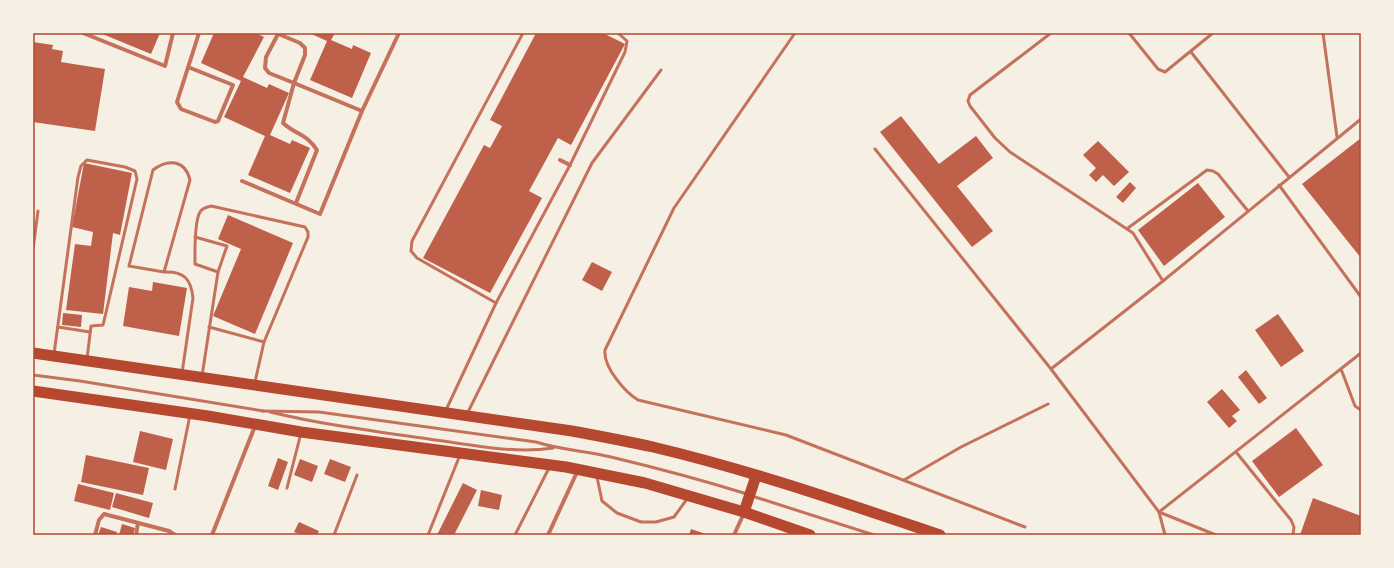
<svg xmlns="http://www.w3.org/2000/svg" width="1394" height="568" font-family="'PT Serif',serif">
	<rect width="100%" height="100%" fill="#f6efe4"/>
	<!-- building -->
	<g fill="#bf614a">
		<polygon points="100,33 160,33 151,54"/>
		<polygon points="214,33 256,33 264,37 243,77 267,88 269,84 289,93 270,135 290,144 292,140 310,148 290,193 248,175 265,136 224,117 241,81 201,63"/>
		<polygon points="309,33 335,33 331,40 352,49 353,45 371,53 352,98 310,80 327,41"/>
		<polygon points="536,33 603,33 625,44 571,145 558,138 529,191 542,198 490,293 423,258 484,145 490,148 502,126 490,120"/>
		<polygon points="33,42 53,45 52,49 63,51 61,62 105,69 95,131 33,122"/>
		<polygon points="901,116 939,164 976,136 993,158 957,186 993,231 972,247 880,132"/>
		<polygon points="1361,138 1361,258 1302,184"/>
		<polygon points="1098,141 1129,172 1114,186 1103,175 1096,182 1089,175 1096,168 1083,155"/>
		<polygon points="84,163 132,173 120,235 113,233 103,314 66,310 75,244 91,246 93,232 72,227"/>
		<polygon points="1130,182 1136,188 1123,203 1116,197"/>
		<polygon points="1198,183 1225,217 1164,266 1138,230"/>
		<polygon points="228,215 293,243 255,334 213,316 241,249 218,239"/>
		<polygon points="592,262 612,272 602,291 582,280"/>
		<polygon points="153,282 187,288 179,336 123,326 129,287 152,291"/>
		<polygon points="63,313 82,315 81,327 62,325"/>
		<polygon points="1278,314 1304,351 1281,367 1255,330"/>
		<polygon points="1246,370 1267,398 1259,404 1238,377"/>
		<polygon points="1222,389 1240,410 1232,416 1237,421 1229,428 1207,402"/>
		<polygon points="1296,428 1323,465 1279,497 1252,461"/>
		<polygon points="140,431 173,439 166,470 133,462"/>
		<polygon points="86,455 149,468 143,495 81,482"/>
		<polygon points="278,458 288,462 278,490 268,486"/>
		<polygon points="300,459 318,466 312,482 294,475"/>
		<polygon points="330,459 351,467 345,482 324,474"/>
		<polygon points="463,483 477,490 454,535 437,535"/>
		<polygon points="78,484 114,493 110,510 74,501"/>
		<polygon points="481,490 502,495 499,510 478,506"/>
		<polygon points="116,493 153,503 149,518 112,507"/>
		<polygon points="1313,498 1361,516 1361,535 1300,535"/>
		<polygon points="299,522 319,531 317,535 302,535 294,532"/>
		<polygon points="122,524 135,528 133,535 119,535"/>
		<polygon points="101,527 117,532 116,535 98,535"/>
		<polygon points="691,529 709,535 689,535"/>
	</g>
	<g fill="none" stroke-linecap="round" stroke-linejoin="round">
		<!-- service -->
		<g stroke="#c5725c" stroke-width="3">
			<path d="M795,33L674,208L605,350C603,367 625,392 638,400L786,435L1025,527"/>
			<polyline points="1051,33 970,95 968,101 970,106 995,138 1010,152 1133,233 1163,281 1361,119"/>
			<polyline points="1129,33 1158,69 1165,72 1213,33"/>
			<polyline points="1323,33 1337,137"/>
			<polyline points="1191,52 1289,177"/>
			<polyline points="875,149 1051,369 1163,281"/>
			<polyline points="1279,185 1361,297"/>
			<polyline points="1128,228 1207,170 1213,171 1218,174 1248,211"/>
			<polyline points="195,237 227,246 218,272"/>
			<polyline points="33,249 38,211"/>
			<path d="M164,272L129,266L153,170C167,159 185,159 190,180L164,272C184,271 191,279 193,298L182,373"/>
			<polyline points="496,303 417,258 411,251 412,241 523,33"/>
			<polyline points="58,327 90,332"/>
			<polyline points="209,327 264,342"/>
			<polyline points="54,354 78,177 81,166 87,160 125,167 135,171 137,179 104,321 103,325 91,326 87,359"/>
			<polyline points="1051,369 1159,512 1361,353"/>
			<polyline points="1341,369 1355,406 1361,410"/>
			<polyline points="33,375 80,381 263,411"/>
			<path d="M202,376L218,272L195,264C195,252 194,222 200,212C202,208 207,207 211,206L305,227L308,232V237L264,342L255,382"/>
			<polyline points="446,410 496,303 570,165 625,52 627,41 618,33"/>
			<path d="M262,411L319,412L536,442C561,450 586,451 611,457C657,468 702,480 747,494"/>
			<path d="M270,412C324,425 380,432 435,440C474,445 514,454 553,448"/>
			<polyline points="467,414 592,163 661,70"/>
			<polyline points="1236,452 1291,520 1294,527 1293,535"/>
			<polyline points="597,477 602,501 617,513 641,522 656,522 674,517 687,499"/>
			<polyline points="904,480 961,447 1048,404"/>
			<polyline points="287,488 301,433"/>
			<polyline points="175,489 190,415"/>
			<polyline points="752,496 874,535"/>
			<polyline points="1159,512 1216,535"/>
			<polyline points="1159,512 1165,535"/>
			<polyline points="334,535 357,475"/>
			<polyline points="428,535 460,455"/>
			<polyline points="515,535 549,468"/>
		</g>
		<!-- minor -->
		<g stroke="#c5725c" stroke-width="4">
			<polyline points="83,33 165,66 173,33"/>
			<polyline points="276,33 300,43 305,48 305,55 294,83 362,111"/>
			<path d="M278,34L266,57L265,68L269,73L294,83L283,123C296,135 306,133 317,150L296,203"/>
			<polyline points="188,67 233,85 218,121 215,122 181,109 177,102 199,33"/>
			<polyline points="560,160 570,165"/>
			<polyline points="242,181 320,214 362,111 399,33"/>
			<polyline points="95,535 99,520 104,514 169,531 175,535"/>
			<polyline points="136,535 138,523"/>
			<polyline points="212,535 255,426"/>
			<polyline points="548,535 578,470"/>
			<polyline points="734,535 744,513"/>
		</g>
		<!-- trunk -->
		<g stroke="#b5482f" stroke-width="11">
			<path d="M33,353L572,431C599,436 626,441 653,447C750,470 845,503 940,535"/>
			<polyline points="33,391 208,416 301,432 566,467 645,483 744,512 810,535"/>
			<polyline points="744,512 756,476"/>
		</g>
	</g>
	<!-- border -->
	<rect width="1394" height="568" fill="none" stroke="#f6efe4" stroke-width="68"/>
	<rect x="34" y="34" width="1326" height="500" fill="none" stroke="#b5482f" stroke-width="1.5"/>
</svg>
